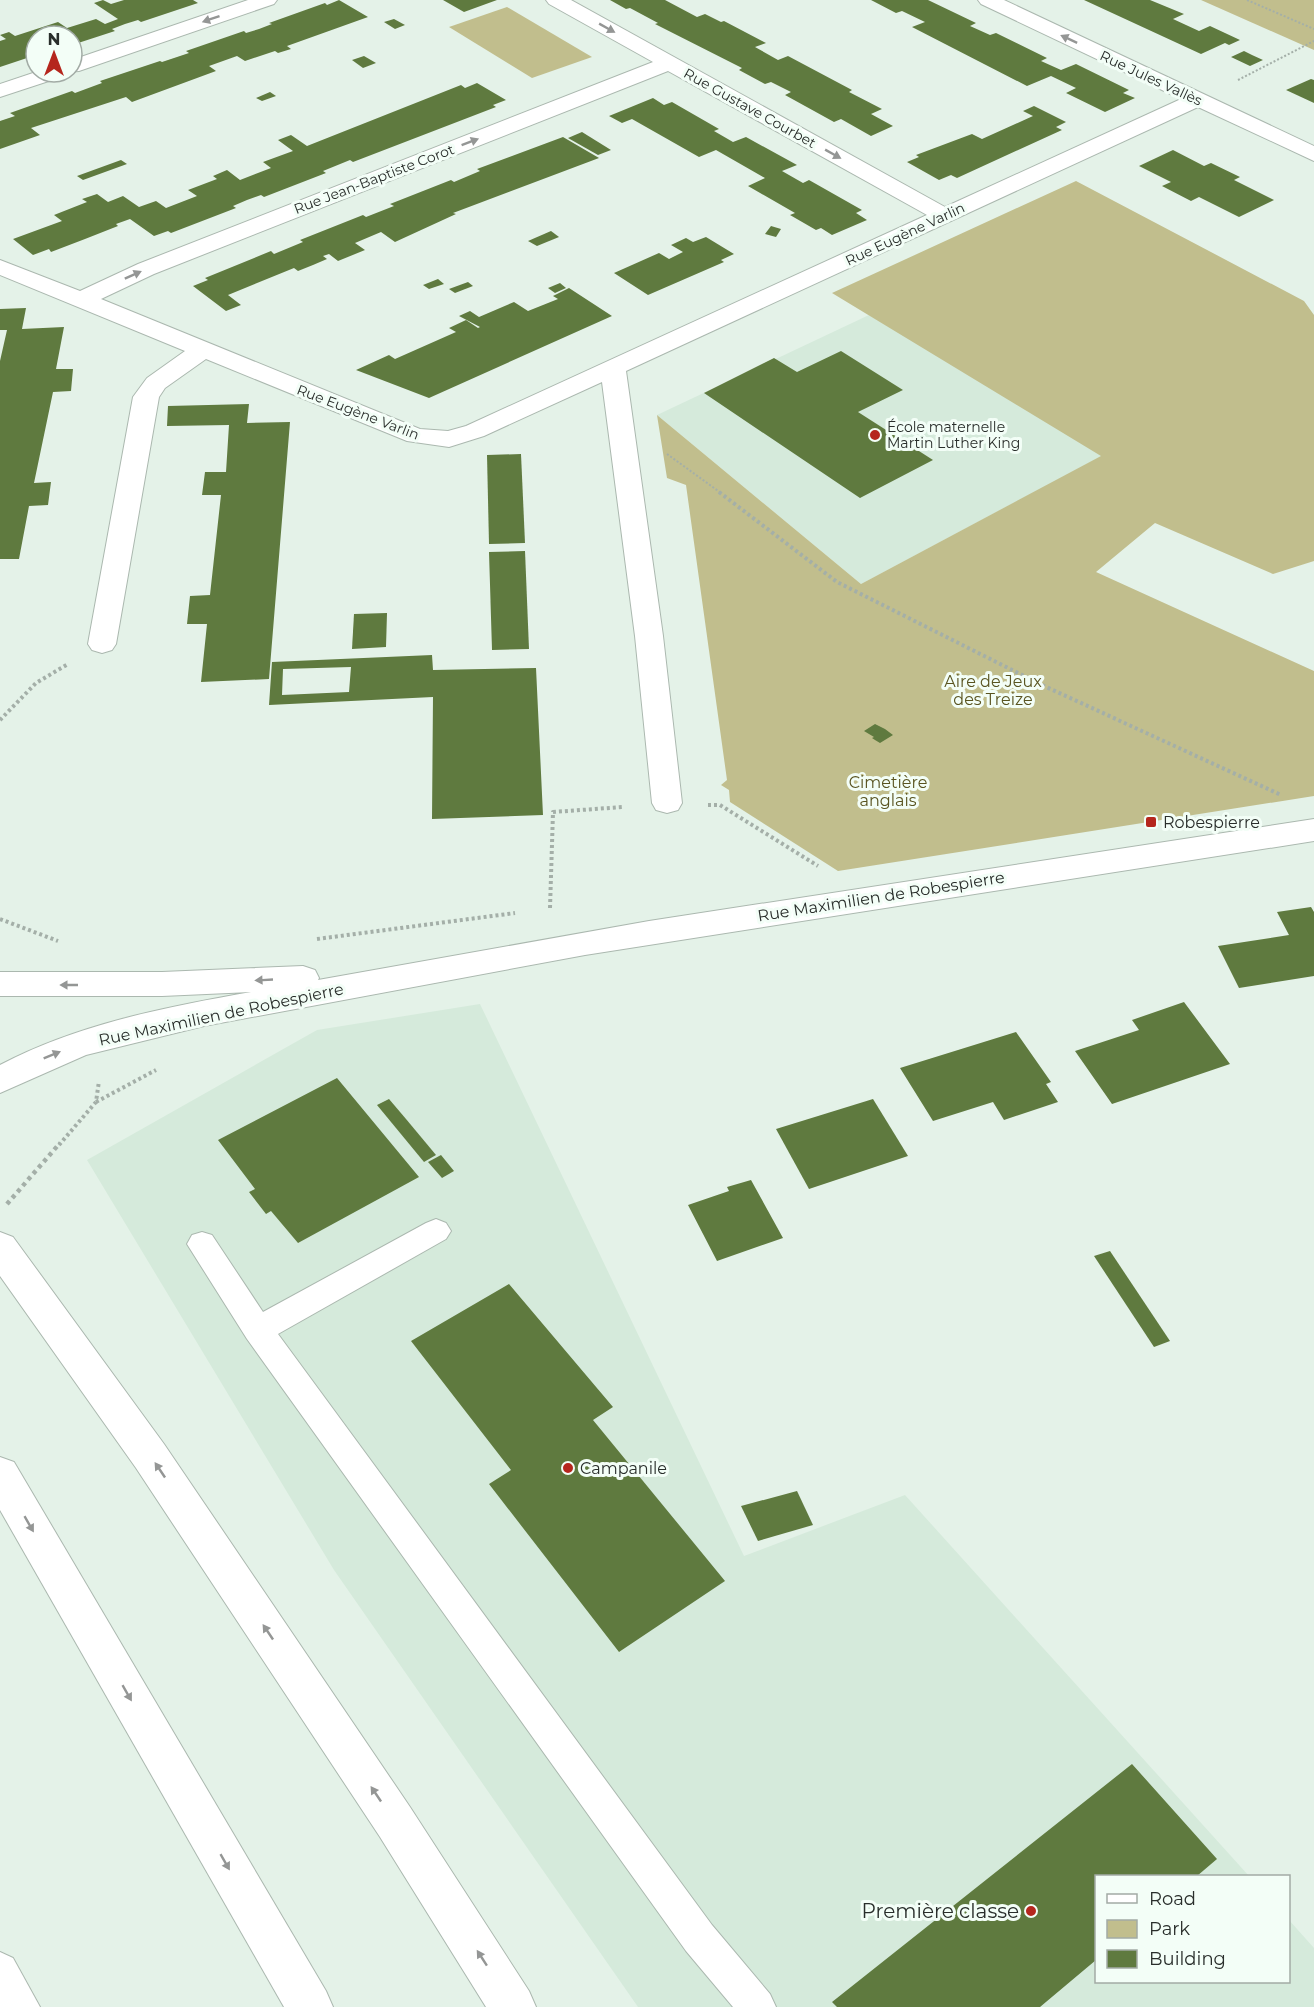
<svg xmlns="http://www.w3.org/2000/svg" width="1314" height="2007" font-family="Montserrat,sans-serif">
	<rect width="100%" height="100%" fill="#e4f2e8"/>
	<!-- built -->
	<g fill="#d5eadb">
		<polygon points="869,315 976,378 1102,456 861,584 657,415"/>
		<polygon points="480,1004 744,1556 905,1495 1249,1876 1096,1876 1096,1982 1288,1982 1289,1920 1314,1948 1314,2007 638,2007 334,1570 87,1160 317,1030"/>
	</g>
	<!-- green -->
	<g fill="#c1be8d">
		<polygon points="1201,0 1314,0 1314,50"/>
		<polygon points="507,7 592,57 532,78 449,27"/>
		<polygon points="1076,181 1304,301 1314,315 1314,561 1273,574 1155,523 1096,572 1314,671 1314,796 838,871 730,802 729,790 721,785 727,780 686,485 667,478 657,415 861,584 1101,456 832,293"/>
	</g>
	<!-- building -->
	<g fill="#5f7a3f" fill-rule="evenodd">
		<polygon points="103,0 111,4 124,0 193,0 198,3 141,22 138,20 125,24 112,29 115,31 72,45 72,36 36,36 36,55 0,67 0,41 6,39 0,35 9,32 15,36 58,22 67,28 96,19 105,24 118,19 94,3"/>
		<polygon points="339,0 368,17 287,46 291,49 278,53 275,51 245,61 237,56 209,66 216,71 132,102 126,97 31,128 40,135 0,149 0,121 15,116 10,113 72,91 75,93 102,83 100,81 160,61 162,62 189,53 186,51 244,31 246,33 259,29 272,24 269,23 325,3 327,5"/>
		<polygon points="443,0 497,0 464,12"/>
		<polygon points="610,0 665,0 697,17 705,14 721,22 724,21 766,43 755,47 778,60 788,56 852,90 849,92 882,109 871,114 893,126 871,136 841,119 834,122 785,95 791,92 771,82 765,84 739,70 742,68 655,24 658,23 630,8 626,9"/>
		<polygon points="871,0 928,0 976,23 970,26 990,35 996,33 1047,58 1041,61 1061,70 1076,64 1129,90 1123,93 1135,98 1105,112 1066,93 1076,88 1051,76 1027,86 912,27 925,22 902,11 896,13"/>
		<polygon points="1084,0 1150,0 1184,14 1173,19 1199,31 1210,26 1240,40 1229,45 1225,43 1201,54"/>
		<polygon points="394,19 405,25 395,29 384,22"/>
		<polygon points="1244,51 1252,55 1263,60 1250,66 1231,57"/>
		<polygon points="364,56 376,63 363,68 352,60"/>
		<polygon points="1311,79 1314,80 1314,103 1286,90"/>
		<polygon points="477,83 506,100 493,105 496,107 353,162 350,160 323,171 326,173 264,197 261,195 247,200 233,206 236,208 171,233 168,231 154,236 130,219 116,224 118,226 85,239 51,252 49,249 33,255 13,239 62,221 54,215 87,202 82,199 97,194 108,202 123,196 139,207 156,201 166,208 197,196 188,190 217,179 213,176 227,170 240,180 271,168 263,162 293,151 278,140 291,135 307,146 461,85 465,88"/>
		<polygon points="270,92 276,96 262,101 256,98"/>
		<polygon points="653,98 664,105 672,102 719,129 714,131 733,142 746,137 797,165 782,171 803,183 809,180 862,210 856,213 867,220 832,235 821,228 816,230 790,215 795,213 748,186 765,178 716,150 699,157 632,119 622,123 609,116"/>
		<polygon points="1034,106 1066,122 1056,127 1062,130 957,178 951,175 939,180 907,162 919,157 916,155 972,134 982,139 1033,116 1023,111"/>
		<polygon points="582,132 611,150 598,155 568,138"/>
		<polygon points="563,137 599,158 453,213 456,214 395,242 381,232 355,243 365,250 338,261 329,254 323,256 327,259 313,265 298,271 294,268 228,295 241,305 226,311 193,286 208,280 205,278 271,251 274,254 303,242 300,240 363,215 366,217 394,206 390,204 451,180 454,182 480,171 477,169"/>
		<polygon points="1173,150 1204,166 1211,163 1240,177 1234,180 1274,200 1239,217 1199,197 1191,201 1162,186 1171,182 1139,166"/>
		<polygon points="121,160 127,164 83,180 77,176"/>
		<polygon points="771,226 781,229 776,237 765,234"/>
		<polygon points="551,231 559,237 537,246 528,241"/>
		<polygon points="706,237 734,254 721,260 724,262 648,295 614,273 659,253 669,259 683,252 671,245 686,238 693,242"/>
		<polygon points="438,279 444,284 429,289 423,285"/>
		<polygon points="468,282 473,286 455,293 449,289"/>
		<polygon points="560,283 566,288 555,293 548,288"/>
		<polygon points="569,288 612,316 429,398 356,370 389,355 395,359 456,332 449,328 466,320 478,328 480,327 459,316 470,311 479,317 514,302 528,311 558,299 553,296"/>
		<polygon points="26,308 22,329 64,327 56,369 73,369 71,391 53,392 34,483 51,482 48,505 29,506 19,559 0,559 0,361 7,330 0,330 0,309"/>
		<polygon points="841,351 903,390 858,412 933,460 860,498 704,393 774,358 797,372"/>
		<polygon points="249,404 247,423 290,422 269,679 201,682 207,624 187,624 190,596 210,595 221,495 202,495 205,472 226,472 229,425 167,426 168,406"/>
		<polygon points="521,454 525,543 489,544 487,455"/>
		<polygon points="525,551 529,649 492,650 489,552"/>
		<polygon points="387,613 386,647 352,649 354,614"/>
		<path d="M432,655L433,670L536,668L543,815L432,819L433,697L269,705L272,662ZM351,667L349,692L282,695L283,669Z"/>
		<polygon points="875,724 885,729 893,735 880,743 875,740 872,738 874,737 864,731"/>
		<polygon points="1311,907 1314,912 1314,976 1239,988 1218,946 1289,935 1277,912"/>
		<polygon points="1184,1002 1230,1064 1112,1104 1075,1051 1139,1030 1132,1020"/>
		<polygon points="1016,1032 1051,1082 1046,1084 1058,1102 1004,1120 993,1102 933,1121 900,1068"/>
		<polygon points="337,1078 419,1177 298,1243 271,1211 266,1214 249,1192 255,1189 218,1140"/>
		<polygon points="389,1099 406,1119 436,1155 424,1162 377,1105"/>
		<polygon points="873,1099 908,1156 809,1189 776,1129"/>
		<polygon points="441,1155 454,1171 442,1178 428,1162"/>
		<polygon points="751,1180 783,1238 717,1261 688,1205 729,1191 727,1187"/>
		<polygon points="1110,1251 1170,1341 1154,1347 1094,1256"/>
		<polygon points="509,1284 613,1407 593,1420 725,1581 619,1652 489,1484 511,1470 411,1341"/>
		<polygon points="797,1491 813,1525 758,1541 741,1506"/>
		<polygon points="1132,1764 1217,1859 1197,1876 1096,1876 1096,1960 1040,2007 837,2007 832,2002"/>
	</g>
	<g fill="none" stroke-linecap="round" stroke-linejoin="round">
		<!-- lane casing -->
		<g stroke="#abb8af" stroke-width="2">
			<g id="lane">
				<polygon points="436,1219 446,1223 451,1231 446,1239 278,1334 712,1925 770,1994 776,2007 733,2007 686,1951 247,1339 187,1244 192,1235 202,1232 212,1235 263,1312 426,1223"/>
				<polygon points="0,1952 13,1958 40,2007 0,2007"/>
			</g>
		</g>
		<!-- street casing -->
		<g stroke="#abb8af" stroke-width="2">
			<g id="street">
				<polygon points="248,0 277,0 274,4 79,71 67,72 64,76 0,97 0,84 36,72 72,72 72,60"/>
				<path d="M546,0H571L945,207L1181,99L981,4L978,0H1004L1314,146V161L1198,107L626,371L663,636L682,803L678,810L667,813L656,810L652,803L635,636L602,382L484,436L449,447L407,441L206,359L165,388L159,397L116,644L112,650L102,653L92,650L88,644L133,397L147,378L185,351L0,275V260L80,291L138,264L653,62L549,4ZM668,71L927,215L466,426L448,431L420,429L101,299L154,274Z"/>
			</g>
		</g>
		<!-- secondary casing -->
		<g stroke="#abb8af" stroke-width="2">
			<path id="secondary" d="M1314,819V841L585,955L204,1026L86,1055L0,1093V1065C78,1024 166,1007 251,992L162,996H0V972H162L303,966L315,970L319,978L318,980L649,921Z"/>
		</g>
		<!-- highway casing -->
		<g stroke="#abb8af" stroke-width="2">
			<g id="highway">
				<polygon points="0,1232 13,1237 164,1444 410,1807 529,1991 536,2007 486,2007 380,1837 136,1468 0,1276"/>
				<polygon points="0,1457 14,1462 326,1991 333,2007 284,2007 0,1510"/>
			</g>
		</g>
		<!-- path-far2 -->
		<g stroke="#a4afa8" stroke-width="2" stroke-dasharray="2 2" stroke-linecap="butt">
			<polyline points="1247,0 1314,29"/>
			<polyline points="1238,80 1314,41"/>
			<polyline points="667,454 721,493"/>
		</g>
		<!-- path-far1 -->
		<g stroke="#a4afa8" stroke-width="4" stroke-dasharray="3 3" stroke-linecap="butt">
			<polyline points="719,492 837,582 1042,685 1281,795"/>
			<polyline points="0,720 36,683 68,664"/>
			<polyline points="708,805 720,805 818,866"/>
			<polyline points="550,908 553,812 623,807"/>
			<polyline points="0,919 58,941"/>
			<polyline points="317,939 515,913"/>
			<polyline points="96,1102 156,1070"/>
			<polyline points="59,1145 96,1102 99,1081"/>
		</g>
		<!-- path -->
		<polyline stroke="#a4afa8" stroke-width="4.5" stroke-dasharray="4 4" stroke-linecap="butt" points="7,1204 60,1143"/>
		<!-- lane -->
		<use href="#lane" fill="#fff" fill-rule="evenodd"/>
		<!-- street -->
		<use href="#street" fill="#fff" fill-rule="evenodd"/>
		<!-- secondary -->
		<use href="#secondary" fill="#fff" fill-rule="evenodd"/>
		<!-- highway -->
		<use href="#highway" fill="#fff" fill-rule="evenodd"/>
	</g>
	<!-- one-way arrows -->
	<defs><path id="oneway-solid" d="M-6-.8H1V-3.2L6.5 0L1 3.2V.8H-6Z" transform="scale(1.5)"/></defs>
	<g fill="#949695">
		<use href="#oneway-solid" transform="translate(211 19) rotate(161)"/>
		<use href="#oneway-solid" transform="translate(607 28) rotate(29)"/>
		<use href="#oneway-solid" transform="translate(1069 39) rotate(-155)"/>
		<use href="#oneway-solid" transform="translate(470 142) rotate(-21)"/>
		<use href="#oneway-solid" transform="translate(833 154) rotate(29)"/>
		<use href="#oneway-solid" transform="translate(133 275) rotate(-24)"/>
		<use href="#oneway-solid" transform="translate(264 980) rotate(177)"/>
		<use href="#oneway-solid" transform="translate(69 985) rotate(180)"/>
		<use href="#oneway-solid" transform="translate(52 1055) rotate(-22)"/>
		<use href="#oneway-solid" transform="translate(160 1470) rotate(-124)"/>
		<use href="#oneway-solid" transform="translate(29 1524) rotate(60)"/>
		<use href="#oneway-solid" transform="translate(268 1632) rotate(-124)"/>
		<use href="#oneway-solid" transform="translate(127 1693) rotate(60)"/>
		<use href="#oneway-solid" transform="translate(376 1794) rotate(-124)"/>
		<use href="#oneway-solid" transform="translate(225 1862) rotate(60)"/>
		<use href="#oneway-solid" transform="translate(482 1958) rotate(-123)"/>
	</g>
	<!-- markers -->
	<g fill="#b5261d" stroke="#f3fef7" stroke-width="2">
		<circle cx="875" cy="435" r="6"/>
		<rect x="1145" y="816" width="12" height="12" rx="3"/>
		<circle cx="568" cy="1468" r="6"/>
		<circle cx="1031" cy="1911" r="6"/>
	</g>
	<g text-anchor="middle" stroke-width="6" stroke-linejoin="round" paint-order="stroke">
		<!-- far-street labels -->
		<g font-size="14" fill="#292e2b" stroke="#f3fef7">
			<text transform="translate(1151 78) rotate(25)" y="5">Rue Jules Vallès</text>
			<text transform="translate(750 108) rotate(29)" y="5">Rue Gustave Courbet</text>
			<text transform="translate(374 179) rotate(-21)" y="5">Rue Jean-Baptiste Corot</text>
			<text transform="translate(905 234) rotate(-25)" y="5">Rue Eugène Varlin</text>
			<text transform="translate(358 412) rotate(21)" y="5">Rue Eugène Varlin</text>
		</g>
		<!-- far-poi labels -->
		<g font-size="14" fill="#292e2b" stroke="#f3fef7" text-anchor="start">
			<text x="887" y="432">École maternelle<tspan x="887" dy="16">Martin Luther King</tspan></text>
		</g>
		<!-- park labels -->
		<g font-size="16" fill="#595420" stroke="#f3fef7">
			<text x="993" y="687">Aire de Jeux<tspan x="993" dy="18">des Treize</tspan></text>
			<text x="888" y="788">Cimetière<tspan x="888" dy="18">anglais</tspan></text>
		</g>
		<!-- poi labels -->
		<g font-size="16" fill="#292e2b" stroke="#f3fef7" text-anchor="start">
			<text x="1163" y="828">Robespierre</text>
			<text x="580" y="1474">Campanile</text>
		</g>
		<!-- street labels -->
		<g font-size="16" fill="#292e2b" stroke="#f3fef7">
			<text transform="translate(881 896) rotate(-9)" y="6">Rue Maximilien de Robespierre</text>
			<text transform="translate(221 1014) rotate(-12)" y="6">Rue Maximilien de Robespierre</text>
		</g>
		<!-- near-poi labels -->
		<g font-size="20" fill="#292e2b" stroke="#f3fef7" text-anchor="end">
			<text x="1019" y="1918">Première classe</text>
		</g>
	</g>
	<!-- legend -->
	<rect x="1095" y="1875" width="195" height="108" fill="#f3fef7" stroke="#a2aba5" stroke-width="1.5"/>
	<rect x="1107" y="1894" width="30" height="9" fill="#ffffff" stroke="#a2aba5" stroke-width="1.5"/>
	<text x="1149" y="1905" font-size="18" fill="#292e2b">Road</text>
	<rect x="1107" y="1920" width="30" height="18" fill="#c1be8d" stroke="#a2aba5" stroke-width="1.5"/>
	<text x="1149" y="1935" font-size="18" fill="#292e2b">Park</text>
	<rect x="1107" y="1950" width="30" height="18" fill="#5f7a3f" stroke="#a2aba5" stroke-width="1.5"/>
	<text x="1149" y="1965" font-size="18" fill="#292e2b">Building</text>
	<!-- north arrow -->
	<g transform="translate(54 54)"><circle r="28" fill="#f3fef7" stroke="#a2aba5" stroke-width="1.5"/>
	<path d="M0-4.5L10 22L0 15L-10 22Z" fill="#b5261d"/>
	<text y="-9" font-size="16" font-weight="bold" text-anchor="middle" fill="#292e2b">N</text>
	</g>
</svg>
